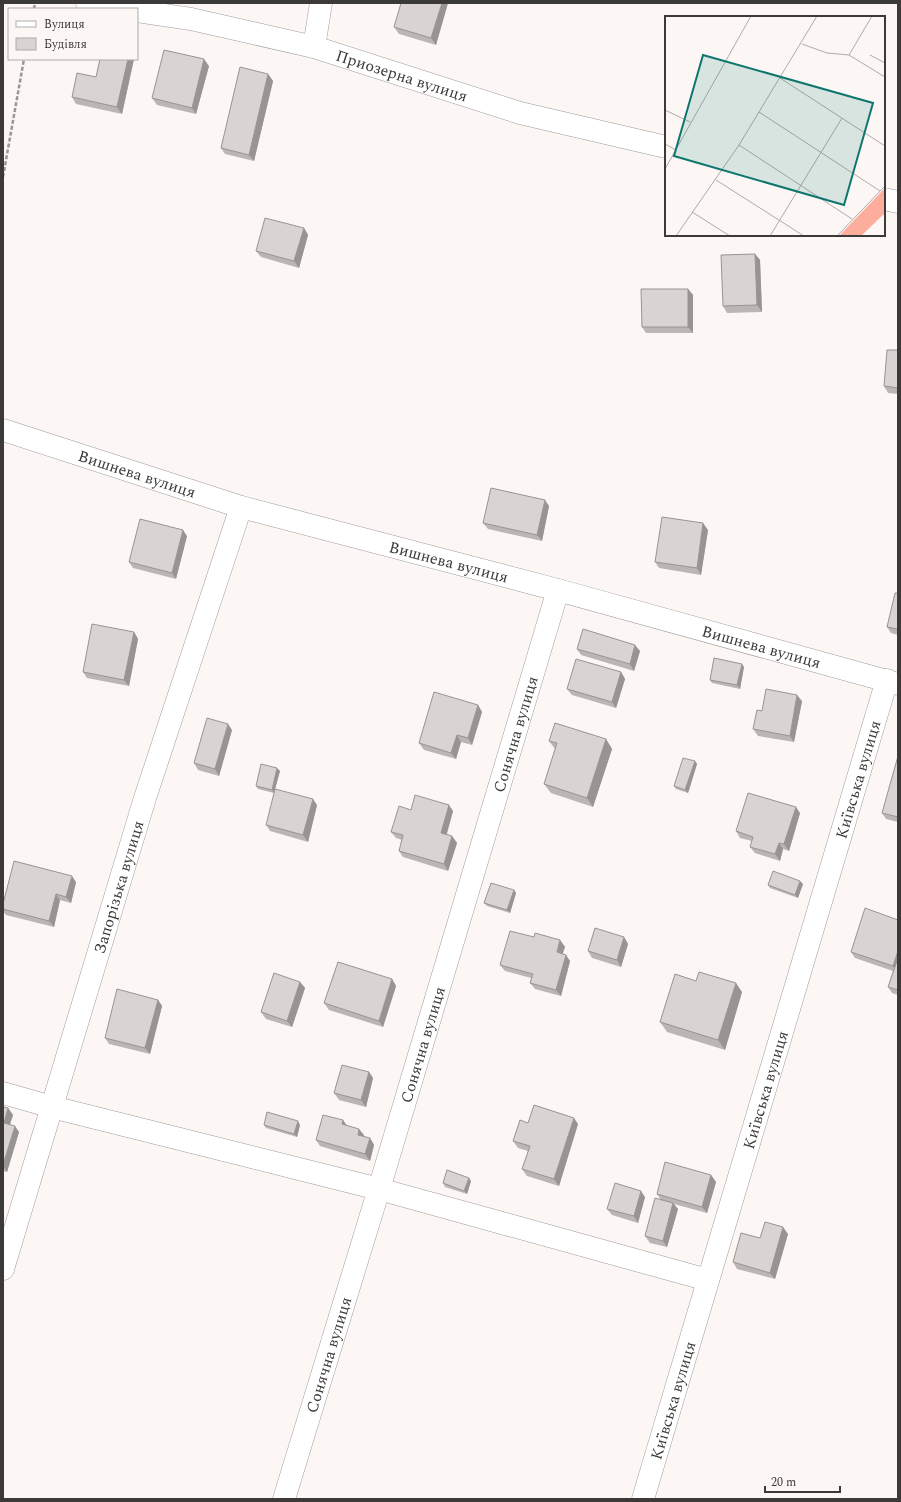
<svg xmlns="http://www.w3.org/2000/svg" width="901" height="1502" font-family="Spectral,serif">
	<rect width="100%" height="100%" fill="#fcf7f5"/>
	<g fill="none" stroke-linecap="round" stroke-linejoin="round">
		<!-- minor casing -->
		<g stroke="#a09b9a" stroke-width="23">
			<g id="minor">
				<polyline points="87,3 126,9"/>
				<path id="s1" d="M137,11L191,19L314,47L520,113L666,147"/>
				<polyline points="314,47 321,3"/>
				<polyline points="884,199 898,202"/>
				<path id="s2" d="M3,430L241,507L558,590L898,684"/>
				<polyline points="3,1093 52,1107 379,1189 708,1280"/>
				<path id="s3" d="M3,1269L145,798L241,507"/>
				<path id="s4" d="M284,1499L379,1189L558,590"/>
				<path id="s5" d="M643,1499L887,680"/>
			</g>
		</g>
		<!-- path -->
		<g stroke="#9a9695" stroke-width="2.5" stroke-dasharray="4 2" stroke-linecap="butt">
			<polyline points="34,9 35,3"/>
			<polyline points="3,177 24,59"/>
		</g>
		<!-- minor -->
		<use href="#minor" stroke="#fff" stroke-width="22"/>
	</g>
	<!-- wall -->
	<g fill="#bbb6b5">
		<polygon points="448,3 436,45 399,34 394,27"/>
		<polygon points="100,59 134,59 122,114 76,104 72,97 96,77"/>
		<polygon points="209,66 196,114 157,105 152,98"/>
		<polygon points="268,74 273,81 254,161 225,154 221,148"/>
		<polygon points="304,228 308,235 299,268 261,257 256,251"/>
		<polygon points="755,254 760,260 762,312 727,313 723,306"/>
		<polygon points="688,289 693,295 693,333 646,333 642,327"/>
		<polygon points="898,350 898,394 888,393 884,386"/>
		<polygon points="549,506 542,541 488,529 483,523"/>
		<polygon points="708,530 701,575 659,568 655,562"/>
		<polygon points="187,536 176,579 133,568 129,562"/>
		<polygon points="898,593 898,635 891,633 887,627"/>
		<polygon points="134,632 138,639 129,686 87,678 83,672"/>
		<polygon points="577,649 640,651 634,671 581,655"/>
		<polygon points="744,667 740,689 712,683 710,680"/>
		<polygon points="621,672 625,679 616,708 572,695 567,689"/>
		<polygon points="802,701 794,742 758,736 753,729 762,711"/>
		<polygon points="478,705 482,712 472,745 461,742 456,759 424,750 419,743"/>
		<polygon points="232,730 219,776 198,770 194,763"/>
		<polygon points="606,739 612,749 593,807 551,793 544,784 555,749 549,741"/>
		<polygon points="898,756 898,822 886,819 882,813"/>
		<polygon points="695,761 697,764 688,793 676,789 674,786"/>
		<polygon points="280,771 274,793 258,789 256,786"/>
		<polygon points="317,805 308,842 270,831 266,825"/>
		<polygon points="411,810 453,811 447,834 452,836 457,843 448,871 403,857 399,851 402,840 396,838 391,832"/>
		<polygon points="800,813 789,851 783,849 780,861 755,853 750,847 752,841 740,838 736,831"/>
		<polygon points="76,882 71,903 60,900 54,927 6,915 3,911 3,904"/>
		<polygon points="803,884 798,898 770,888 768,885"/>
		<polygon points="514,890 516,893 510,913 487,906 484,903"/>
		<polygon points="898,920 898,995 892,993 888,987 893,971 855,958 851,952"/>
		<polygon points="534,937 560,940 565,947 562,954 570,961 561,996 535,989 530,983 531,978 505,971 500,965"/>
		<polygon points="624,937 628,944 621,967 592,958 588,951"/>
		<polygon points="392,979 396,986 383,1027 329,1010 324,1003"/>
		<polygon points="696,981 742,992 725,1050 667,1032 660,1022"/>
		<polygon points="300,982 305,988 292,1027 266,1019 261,1012"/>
		<polygon points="158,1000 162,1006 150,1054 109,1044 105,1038"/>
		<polygon points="369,1072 373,1078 366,1107 339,1100 334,1093"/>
		<polygon points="3,1107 8,1108 13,1115 10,1125 19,1132 7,1172 3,1171"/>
		<polygon points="528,1123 578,1124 559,1186 527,1176 522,1169 528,1151 518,1148 513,1141"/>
		<polygon points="264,1125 300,1125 297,1137 266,1128"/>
		<polygon points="346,1125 364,1135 364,1137 370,1138 374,1145 370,1161 320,1146 316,1140"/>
		<polygon points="711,1175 716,1182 707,1213 674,1204 678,1209 667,1247 650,1243 645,1236 661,1200 657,1194"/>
		<polygon points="471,1181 467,1194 445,1187 443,1183"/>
		<polygon points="645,1197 638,1223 612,1215 607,1209"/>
		<polygon points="788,1234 775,1279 737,1269 733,1262 760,1238"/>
	</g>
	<!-- shaded-wall -->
	<g fill="#989493">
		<polygon points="442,3 448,3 436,45 431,38"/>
		<polygon points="128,59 134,59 122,114 117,107"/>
		<polygon points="204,59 209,66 196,114 192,108"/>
		<polygon points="268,74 273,81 254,161 249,155"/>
		<polygon points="304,228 308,235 299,268 294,261"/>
		<polygon points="755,254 760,260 762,312 757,305"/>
		<polygon points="688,289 693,295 693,333 688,327"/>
		<polygon points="545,500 549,506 542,541 537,535"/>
		<polygon points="703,523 708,530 701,575 697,568"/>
		<polygon points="183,530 187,536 176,579 172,573"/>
		<polygon points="134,632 138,639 129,686 124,680"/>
		<polygon points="635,645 640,651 634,671 630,664"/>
		<polygon points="742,664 744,667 740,689 737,685"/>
		<polygon points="621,672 625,679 616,708 612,702"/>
		<polygon points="797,695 802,701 794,742 790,736"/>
		<polygon points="478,705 482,712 472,745 468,738"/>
		<polygon points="228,724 232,730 219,776 215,769"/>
		<polygon points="457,735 461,742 456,759 451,753"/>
		<polygon points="606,739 612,749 593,807 587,798"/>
		<polygon points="695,761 697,764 688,793 685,790"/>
		<polygon points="277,768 280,771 274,793 272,790"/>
		<polygon points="313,799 317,805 308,842 303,835"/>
		<polygon points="449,805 453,811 445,839 441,833"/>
		<polygon points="796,807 800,813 789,851 784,844"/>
		<polygon points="452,836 457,843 448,871 444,864"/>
		<polygon points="779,843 783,849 780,861 775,854"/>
		<polygon points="72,876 76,882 71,903 66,897"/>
		<polygon points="800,881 803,884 798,898 795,895"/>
		<polygon points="514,890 516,893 510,913 507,910"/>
		<polygon points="56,894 60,900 54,927 49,921"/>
		<polygon points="624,937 628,944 621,967 617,960"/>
		<polygon points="560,940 565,947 561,959 557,952"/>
		<polygon points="898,951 898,971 897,973 893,966"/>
		<polygon points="566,955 570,961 561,996 556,990"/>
		<polygon points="392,979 396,986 383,1027 379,1021"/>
		<polygon points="300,982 305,988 292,1027 287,1021"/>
		<polygon points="736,983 742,992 725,1050 718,1040"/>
		<polygon points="158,1000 162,1006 150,1054 145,1048"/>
		<polygon points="369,1072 373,1078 366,1107 361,1100"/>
		<polygon points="8,1108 13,1115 8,1129 4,1123"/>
		<polygon points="574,1118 578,1124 559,1186 554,1179"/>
		<polygon points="343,1120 348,1127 342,1124"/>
		<polygon points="298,1121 300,1125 297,1137 294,1134"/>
		<polygon points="15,1126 19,1132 7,1172 3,1166 3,1165"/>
		<polygon points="359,1129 364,1135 362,1141 358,1135"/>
		<polygon points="370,1138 374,1145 370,1161 365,1154"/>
		<polygon points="711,1175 716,1182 707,1213 702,1207"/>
		<polygon points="469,1178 471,1181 467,1194 464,1191"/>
		<polygon points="641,1191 645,1197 638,1223 634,1216"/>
		<polygon points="673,1203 678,1209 667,1247 663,1241"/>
		<polygon points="783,1227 788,1234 775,1279 770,1273"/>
	</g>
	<!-- building -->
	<g fill="#d9d4d2" stroke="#989493">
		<polygon points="401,3 442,3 431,38 394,27"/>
		<polygon points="164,50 204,59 192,108 152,98"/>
		<polygon points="100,59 128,59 117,107 72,97 77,73 96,77"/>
		<polygon points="240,67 268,74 249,155 221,148"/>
		<polygon points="265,218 304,228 294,261 256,251"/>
		<polygon points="755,254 757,305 723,306 721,255"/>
		<polygon points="641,289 688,289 688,327 642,327"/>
		<polygon points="887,350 898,350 898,388 884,386"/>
		<polygon points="491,488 545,500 537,535 483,523"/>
		<polygon points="662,517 703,523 697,568 655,562"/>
		<polygon points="140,519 183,530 172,573 129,562"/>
		<polygon points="895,593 898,593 898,629 887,627"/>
		<polygon points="92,624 134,632 124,680 83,672"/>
		<polygon points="583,629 635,645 630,664 577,649"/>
		<polygon points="714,658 742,664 737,685 710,680"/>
		<polygon points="576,659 621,672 612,702 567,689"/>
		<polygon points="766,689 797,695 790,736 753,729 757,710 762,711"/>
		<polygon points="434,692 478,705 468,738 457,735 451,753 419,743"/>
		<polygon points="207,718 228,724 215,769 194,763"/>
		<polygon points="555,723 606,739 587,798 544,784 557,743 549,741"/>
		<polygon points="898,756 898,817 882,813"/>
		<polygon points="683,758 695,761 685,790 674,786"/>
		<polygon points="261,764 277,768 272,790 256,786"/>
		<polygon points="275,789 313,799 303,835 266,825"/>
		<polygon points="748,793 796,807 784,844 779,843 775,854 750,847 753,837 736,831"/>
		<polygon points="415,795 449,805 441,833 452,836 444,864 399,851 403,835 391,832 399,806 411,810"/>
		<polygon points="14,861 72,876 66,897 56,894 49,921 3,909 3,904"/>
		<polygon points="773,871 800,881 795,895 768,885"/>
		<polygon points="491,883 514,890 507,910 484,903"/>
		<polygon points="865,908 898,920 898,951 893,966 851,952"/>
		<polygon points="595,928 624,937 617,960 588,951"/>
		<polygon points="510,931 534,937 535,933 560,940 557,952 566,955 556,990 530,983 533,974 500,965"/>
		<polygon points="898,958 898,990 888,987"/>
		<polygon points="338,962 392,979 379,1021 324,1003"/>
		<polygon points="699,972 736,983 718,1040 660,1022 675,974 696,981"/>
		<polygon points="274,973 300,982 287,1021 261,1012"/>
		<polygon points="117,989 158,1000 145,1048 105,1038"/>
		<polygon points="342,1065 369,1072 361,1100 334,1093"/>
		<polygon points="534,1105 574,1118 554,1179 522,1169 530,1146 513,1141 520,1120 528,1123"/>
		<polygon points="3,1107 8,1108 4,1123 15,1126 3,1165"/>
		<polygon points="267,1112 298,1121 294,1134 264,1125"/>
		<polygon points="323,1115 343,1120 342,1124 359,1129 358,1135 370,1138 365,1154 316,1140"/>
		<polygon points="665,1162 711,1175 702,1207 657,1194"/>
		<polygon points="447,1170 469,1178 464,1191 443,1183"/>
		<polygon points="615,1183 641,1191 634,1216 607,1209"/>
		<polygon points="655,1198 673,1203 663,1241 645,1236"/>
		<polygon points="765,1222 783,1227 770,1273 733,1262 741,1233 760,1238"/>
	</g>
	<g text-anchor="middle" stroke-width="3.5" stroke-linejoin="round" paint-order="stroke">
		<!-- street labels -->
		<g font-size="16" fill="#3c3a39" stroke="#fcf7f5">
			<text dy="6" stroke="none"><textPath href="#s1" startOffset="273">Приозерна вулиця</textPath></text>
			<text dy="6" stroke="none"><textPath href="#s2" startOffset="141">Вишнева вулиця</textPath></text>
			<text dy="6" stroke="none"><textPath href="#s2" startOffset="465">Вишнева вулиця</textPath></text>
			<text dy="6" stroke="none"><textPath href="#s2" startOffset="789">Вишнева вулиця</textPath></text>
			<text dy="6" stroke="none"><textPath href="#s4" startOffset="799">Сонячна вулиця</textPath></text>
			<text dy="6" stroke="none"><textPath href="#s5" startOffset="751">Київська вулиця</textPath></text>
			<text dy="6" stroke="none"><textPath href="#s3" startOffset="399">Запорізька вулиця</textPath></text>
			<text dy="6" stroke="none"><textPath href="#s4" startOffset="475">Сонячна вулиця</textPath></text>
			<text dy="6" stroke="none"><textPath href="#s5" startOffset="427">Київська вулиця</textPath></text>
			<text dy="6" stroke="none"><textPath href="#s4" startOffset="151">Сонячна вулиця</textPath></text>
			<text dy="6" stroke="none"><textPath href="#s5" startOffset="103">Київська вулиця</textPath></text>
		</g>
	</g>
	<!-- overview -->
	<g transform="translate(665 16)">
		<rect width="220" height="220" fill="#fcf7f5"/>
		<path d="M220,172V197L196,220H174Z" fill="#fcad9b"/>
		<path fill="none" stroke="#afabaa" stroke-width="1" d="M137,28L162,37L184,39L220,61M184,39L207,0M205,39L220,47M115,62L220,130M0,94L25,106M94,96L215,175M0,128L11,134M74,129L187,203M0,153L86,0M51,164L139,220M27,196L65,220M11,220L74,129L152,0M105,220L177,102M172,220L220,170"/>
		<path fill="#0f766e" fill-opacity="0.15" stroke="#0f766e" stroke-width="2" d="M38,39L208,87L179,189L9,140Z"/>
		<rect width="220" height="220" fill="none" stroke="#3c3a39" stroke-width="2"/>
	</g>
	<!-- border -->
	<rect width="901" height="1502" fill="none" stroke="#3c3a39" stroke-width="8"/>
	<!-- legend -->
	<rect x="8" y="8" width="130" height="52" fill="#fcf7f5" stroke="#afabaa"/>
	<rect x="16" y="21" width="20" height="6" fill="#ffffff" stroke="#afabaa"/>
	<text x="44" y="28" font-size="12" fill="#3c3a39">Вулиця</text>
	<rect x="16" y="38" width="20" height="12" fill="#d9d4d2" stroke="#afabaa"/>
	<text x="44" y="48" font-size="12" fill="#3c3a39">Будівля</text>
	<!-- scale -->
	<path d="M765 1486v6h75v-6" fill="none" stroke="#3c3a39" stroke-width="2"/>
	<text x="771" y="1486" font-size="12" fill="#3c3a39" stroke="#fcf7f5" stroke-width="3" paint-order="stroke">20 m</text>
</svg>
